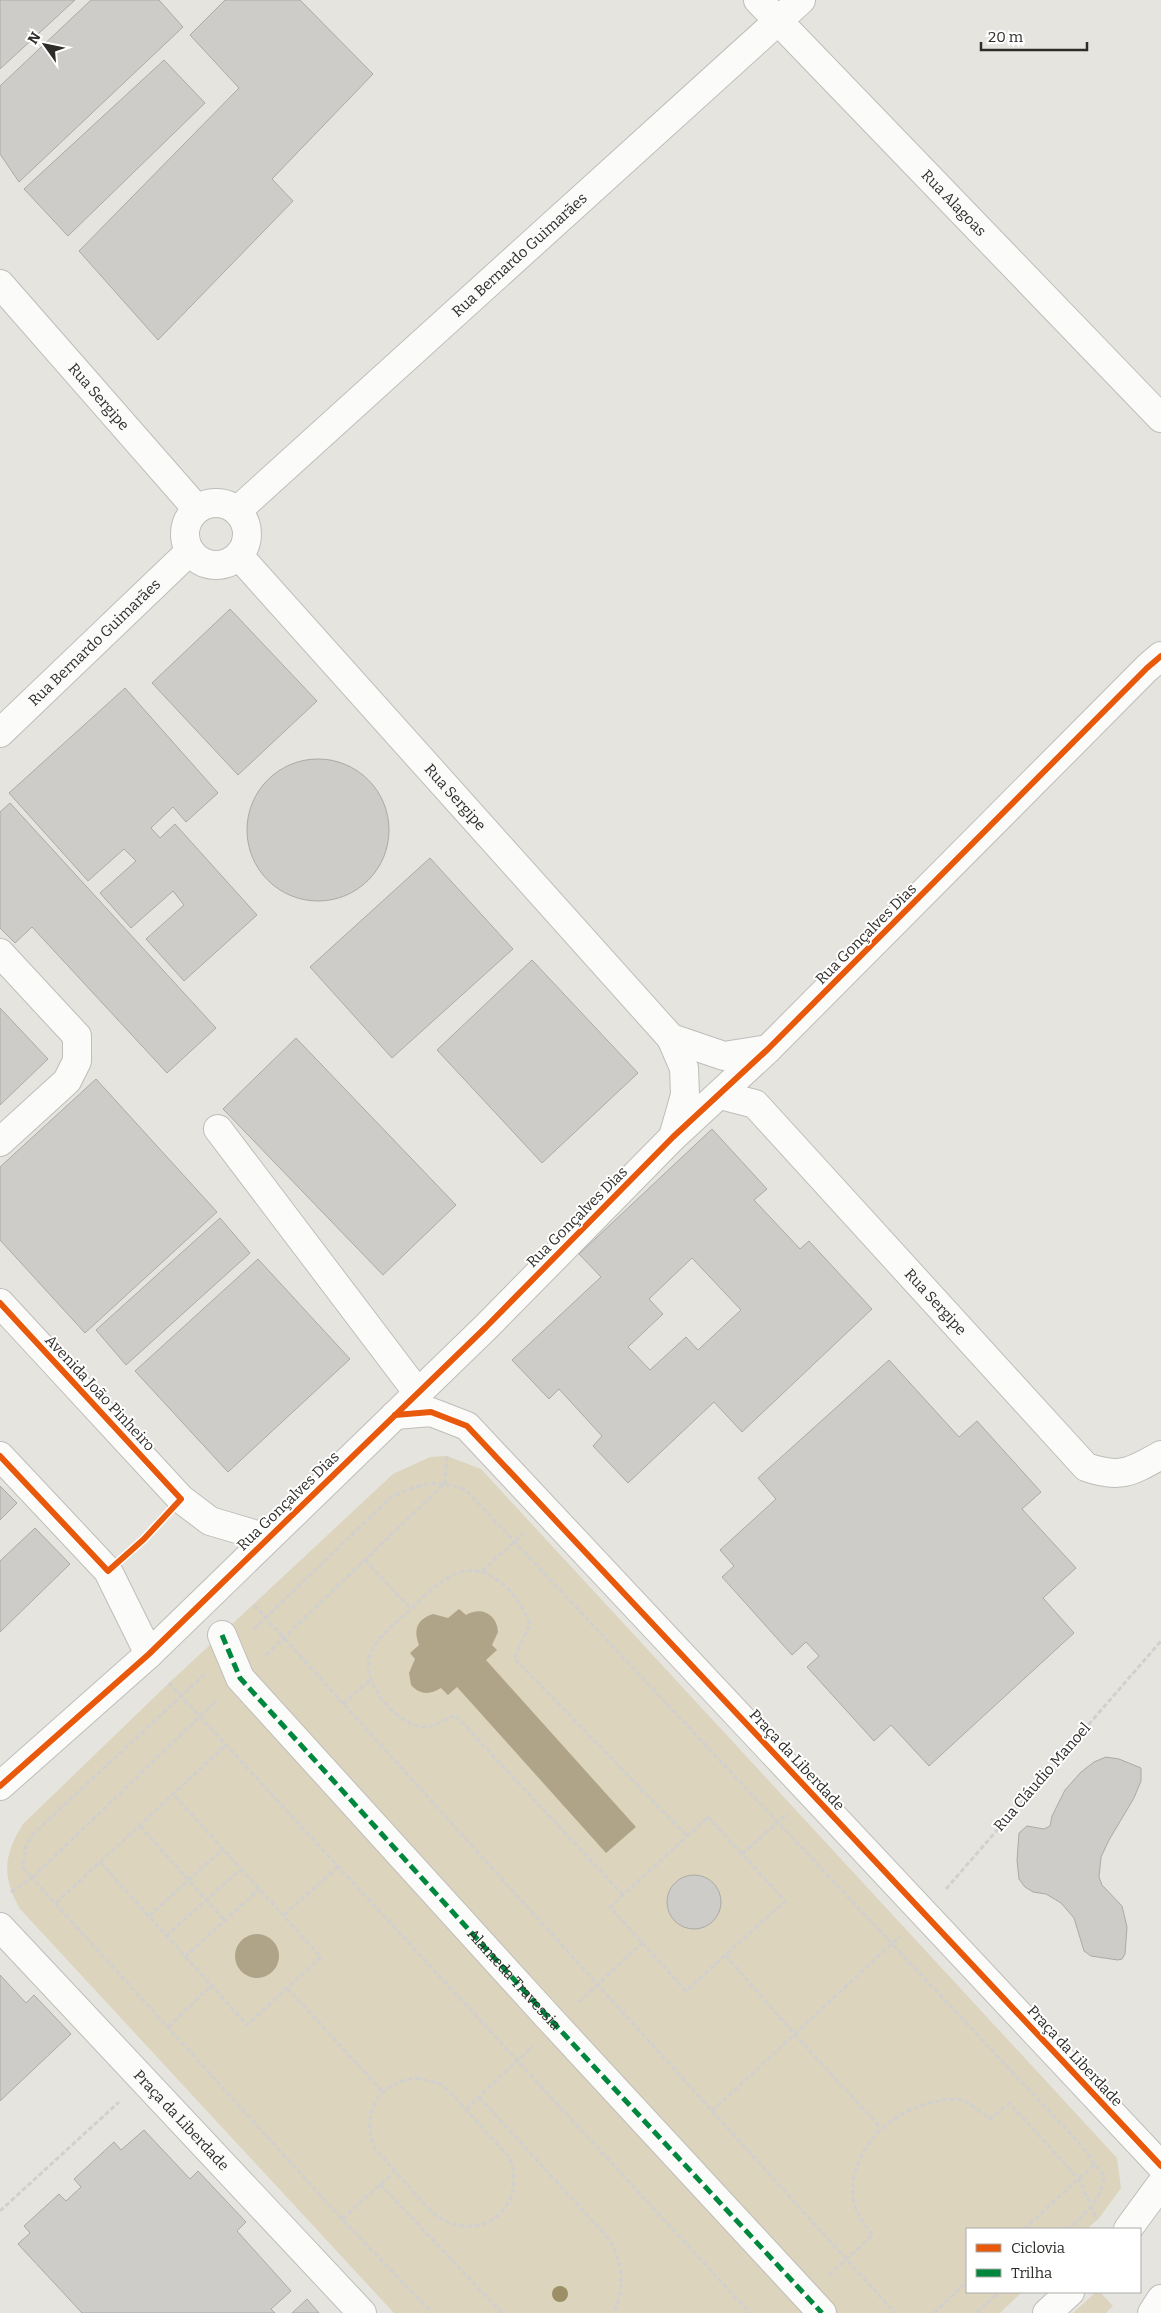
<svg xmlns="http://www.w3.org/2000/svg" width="1161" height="2313" font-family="Bitter,serif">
	<rect width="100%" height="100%" fill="#e6e4df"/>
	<!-- green -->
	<g fill="#dcd4bd">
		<path d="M447,1456L481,1469L1117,2158L1121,2188L1100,2217L1087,2229H967V2292H1022L1000,2313H394L20,1909C2,1877 3,1856 23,1824L169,1683L393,1474L430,1457Z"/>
		<polygon points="1096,2292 1100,2292 1113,2306 1106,2313 1073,2313"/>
	</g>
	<!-- water -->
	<g fill="#afa488">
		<path d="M459,1609L466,1615C481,1606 497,1614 498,1632L492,1645L497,1650L486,1660L636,1827L606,1853L457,1687L448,1695L441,1688C430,1695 420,1695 411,1685L409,1673L415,1659L410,1653L419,1645C413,1630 417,1619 433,1614L448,1618Z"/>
		<circle cx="257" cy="1956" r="22"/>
	</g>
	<!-- building -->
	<g fill="#ceccc8" stroke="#abaaa6" fill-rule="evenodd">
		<polygon points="0,0 75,0 0,69"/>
		<polygon points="91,0 159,0 183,27 19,182 0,154 0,86"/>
		<polygon points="225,0 300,0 373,74 272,179 293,201 158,340 79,251 239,88 190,35"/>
		<polygon points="164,60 205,103 68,236 24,189"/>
		<polygon points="230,609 317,701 238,775 152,683"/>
		<polygon points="125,688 218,793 186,822 173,807 151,828 160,838 175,824 257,915 184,981 146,939 184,905 173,891 131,928 100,893 136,861 124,849 88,881 9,793"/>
		<circle cx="318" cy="830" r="71"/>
		<polygon points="10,803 216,1028 167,1073 32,927 15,943 0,928 0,812"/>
		<polygon points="430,858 513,949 392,1058 310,967"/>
		<polygon points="532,960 638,1073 542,1163 437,1050"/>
		<polygon points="0,1008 48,1059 0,1105"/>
		<polygon points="296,1038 456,1205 383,1275 223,1109"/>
		<polygon points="96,1079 217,1212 85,1333 0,1240 0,1167"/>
		<path d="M712,1129L767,1189L754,1200L800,1249L809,1241L872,1309L742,1432L714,1402L628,1483L593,1446L602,1436L559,1389L549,1399L512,1360L601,1277L579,1254ZM692,1258L741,1310L698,1350L686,1337L650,1370L628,1347L663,1314L649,1299Z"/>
		<polygon points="220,1218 250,1253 126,1365 96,1330"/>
		<polygon points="258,1259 350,1359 228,1472 135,1371"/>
		<polygon points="889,1360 959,1437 977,1421 1041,1492 1022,1509 1076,1568 1043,1598 1074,1633 929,1766 891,1725 874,1741 807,1667 819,1656 806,1642 792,1655 722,1577 734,1566 720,1550 776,1499 758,1478"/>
		<polygon points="0,1486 17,1503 0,1520"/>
		<polygon points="35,1528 70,1564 0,1632 0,1561"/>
		<polygon points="1106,1757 1119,1759 1141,1768 1141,1781 1134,1798 1109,1840 1101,1857 1099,1877 1102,1885 1122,1906 1127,1927 1125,1954 1122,1959 1118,1960 1091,1956 1084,1951 1074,1918 1061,1903 1046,1894 1033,1892 1025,1887 1019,1879 1017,1860 1019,1833 1027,1826 1044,1829 1050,1826 1052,1816 1065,1790 1081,1772 1094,1762"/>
		<circle cx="694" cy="1902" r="27"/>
		<polygon points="0,1975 26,2003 34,1995 71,2034 0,2101"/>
		<polygon points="144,2130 190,2179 198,2171 246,2222 237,2231 291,2291 271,2309 275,2313 82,2313 18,2244 30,2233 24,2226 59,2194 66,2201 81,2187 74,2179 114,2142 121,2150"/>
		<polygon points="307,2299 319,2313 292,2313"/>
	</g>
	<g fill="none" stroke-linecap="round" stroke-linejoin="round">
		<!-- minor casing -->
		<g stroke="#bebdb9" stroke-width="30">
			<g id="minor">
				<path id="s1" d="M758,0L1161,418"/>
				<path id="s2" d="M0,284L197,509"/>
				<circle cx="216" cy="534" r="31"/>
				<path id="s3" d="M238,510L801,0"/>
				<path id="s4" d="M239,556L671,1038L684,1068L685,1095L673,1137"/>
				<path id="s5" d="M0,733L190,551"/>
				<polyline points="0,953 77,1036 77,1061 67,1081 0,1142"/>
				<polyline points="671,1038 724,1056 768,1049"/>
				<path id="s6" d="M720,1095L755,1104L1086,1467C1120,1479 1131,1472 1161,1455"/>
				<polyline points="218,1129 418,1393"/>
				<polyline points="0,1303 181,1499 210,1521 267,1538"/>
				<polyline points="395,1415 431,1412 467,1426 1161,2166"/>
				<polyline points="0,1456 108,1571 149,1654"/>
				<polyline points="222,1635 240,1678 549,2018 822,2313"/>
				<polyline points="0,1786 149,1654 486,1327 673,1137 768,1049 1147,668 1161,656"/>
				<path id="s7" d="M0,1927L362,2313"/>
			</g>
		</g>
		<!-- major casing -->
		<g stroke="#bebdb9" stroke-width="30">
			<g id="major">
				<polyline points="1128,2229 1161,2184"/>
				<polyline points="1047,2313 1070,2292"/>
				<polyline points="1152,2313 1161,2299"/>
			</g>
		</g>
		<!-- path -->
		<g stroke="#d1d0ce" stroke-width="3" stroke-dasharray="5 2.5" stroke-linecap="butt">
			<polyline points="365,1560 411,1609"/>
			<polyline points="482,1571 524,1533"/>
			<polyline points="254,1605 895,2313"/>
			<path d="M254,1629L391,1497C423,1484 432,1478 466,1490L1079,2143L1104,2176C1101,2200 1086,2214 1068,2229"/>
			<polyline points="266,1655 445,1483 447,1456"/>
			<polyline points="205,1674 35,1832 26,1845 23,1867 32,1878 217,1700"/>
			<polyline points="169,1683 750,2313"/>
			<polyline points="343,1704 370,1680"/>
			<polygon points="708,1817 785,1901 686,1991 610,1907"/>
			<polyline points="140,1826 225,1921"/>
			<polyline points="742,1854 788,1813"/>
			<polyline points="100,1862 247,2025 321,1957 173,1794"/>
			<polyline points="946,1889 1161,1641"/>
			<polyline points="11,1892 32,1878 342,2219 432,2313"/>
			<path d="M623,1895L455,1715C446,1719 432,1728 423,1727C396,1724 360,1682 370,1655C377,1636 395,1624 410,1610C434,1588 459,1557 493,1577C512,1589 521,1604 530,1624L514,1658L687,1836"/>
			<polyline points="56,1903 226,1745"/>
			<polyline points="284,1915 339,1866"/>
			<polyline points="149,1916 223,1849"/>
			<polyline points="166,1936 241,1869"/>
			<polyline points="725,1955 796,2036 881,2128"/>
			<polyline points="185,1957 259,1889"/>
			<polyline points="287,1988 383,2092"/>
			<polyline points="579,2002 642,1943"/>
			<polyline points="168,2027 211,1986"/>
			<path d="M416,2078L441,2084L451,2093L509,2157C530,2209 477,2248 433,2213L375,2149C360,2114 378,2082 416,2078Z"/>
			<path d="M479,2097L609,2239C623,2265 625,2285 614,2313"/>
			<polyline points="466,2109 533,2046"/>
			<polyline points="712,2111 900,1936"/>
			<polyline points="380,2184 502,2313"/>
			<polyline points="0,2211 119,2102"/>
			<polyline points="342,2219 394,2172"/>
			<polyline points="1024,2229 1095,2164"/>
			<path d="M829,2275L873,2235C860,2220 850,2204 853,2183C858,2141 896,2110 934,2102C942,2100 953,2098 961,2100C971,2103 982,2113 990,2119L1009,2103L1079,2179L1097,2220"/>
			<polyline points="934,2313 967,2282"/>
			<polyline points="976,2313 1000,2292"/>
		</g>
		<!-- minor -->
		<use href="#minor" stroke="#fbfbfa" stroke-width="28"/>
		<!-- major -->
		<use href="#major" stroke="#fbfbfa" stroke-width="28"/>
		<!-- quiet -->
		<path stroke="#00873e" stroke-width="5" stroke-dasharray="10 5" stroke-linecap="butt" id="s8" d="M222,1635L240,1678L549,2018L822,2313"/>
		<!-- cycleway casing -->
		<g stroke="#fff" stroke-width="9">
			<g id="cycleway">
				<polyline points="0,1303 181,1499 144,1539 108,1571 0,1456"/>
				<polyline points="395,1415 431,1412 467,1426 1161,2166"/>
				<polyline points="0,1786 149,1654 486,1327 673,1137 768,1049 1147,668 1161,656"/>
			</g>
		</g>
		<!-- cycleway -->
		<use href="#cycleway" stroke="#e8590c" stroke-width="6"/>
	</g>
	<!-- trees -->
	<circle fill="#9c8f65" cx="560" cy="2294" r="8"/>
	<g text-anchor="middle" stroke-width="4" stroke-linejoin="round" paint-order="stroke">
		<!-- street labels -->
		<g font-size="15" fill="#2d2c28" stroke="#fff">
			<text dy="5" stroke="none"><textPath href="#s1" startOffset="282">Rua Alagoas</textPath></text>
			<text dy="5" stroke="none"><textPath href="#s3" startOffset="380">Rua Bernardo Guimarães</textPath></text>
			<text dy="5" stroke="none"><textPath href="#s2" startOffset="150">Rua Sergipe</textPath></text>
			<text dy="5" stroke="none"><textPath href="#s5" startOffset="131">Rua Bernardo Guimarães</textPath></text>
			<text dy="5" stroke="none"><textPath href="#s4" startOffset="324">Rua Sergipe</textPath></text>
			<text transform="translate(866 934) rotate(-45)" y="5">Rua Gonçalves Dias</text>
			<text transform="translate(577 1217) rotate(-45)" y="5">Rua Gonçalves Dias</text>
			<text dy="5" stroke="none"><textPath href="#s6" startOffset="304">Rua Sergipe</textPath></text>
			<text transform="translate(100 1393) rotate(47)" y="5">Avenida João Pinheiro</text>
			<text transform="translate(288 1501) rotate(-44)" y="5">Rua Gonçalves Dias</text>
			<text transform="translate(797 1760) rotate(47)" y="5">Praça da Liberdade</text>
			<text transform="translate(1042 1777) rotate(-49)" y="5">Rua Cláudio Manoel</text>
			<text dy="5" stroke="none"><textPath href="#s8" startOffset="454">Alameda Travessia</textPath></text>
			<text transform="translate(1075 2056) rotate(47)" y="5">Praça da Liberdade</text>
			<text dy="5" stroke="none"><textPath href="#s7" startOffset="265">Praça da Liberdade</textPath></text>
		</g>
	</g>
	<!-- legend -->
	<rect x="966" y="2228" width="175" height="65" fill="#ffffff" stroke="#ababa9"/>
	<rect x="976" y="2244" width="25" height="8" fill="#e8590c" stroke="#ababa9"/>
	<text x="1011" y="2253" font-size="15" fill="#2d2c28">Ciclovia</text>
	<rect x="976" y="2269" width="25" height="8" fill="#00873e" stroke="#ababa9"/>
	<text x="1011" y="2278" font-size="15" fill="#2d2c28">Trilha</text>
	<!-- north arrow -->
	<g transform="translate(45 45) rotate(303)" stroke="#ffffff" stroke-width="4" paint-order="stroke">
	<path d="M0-4L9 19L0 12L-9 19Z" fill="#2d2c28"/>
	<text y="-8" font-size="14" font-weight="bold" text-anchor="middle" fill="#2d2c28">N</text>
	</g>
	<!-- scale -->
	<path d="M981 42v8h106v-8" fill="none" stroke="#2d2c28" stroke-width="2.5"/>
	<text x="988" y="42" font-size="15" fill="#2d2c28" stroke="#ffffff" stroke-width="4" paint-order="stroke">20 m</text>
</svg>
